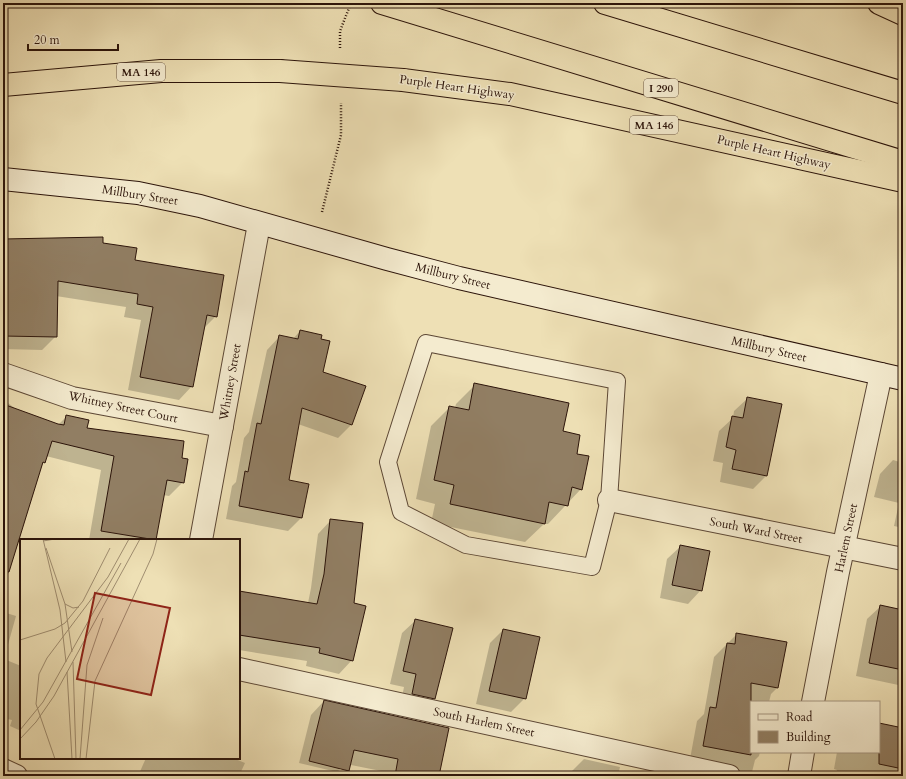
<svg xmlns="http://www.w3.org/2000/svg" width="906" height="779" font-family="Cardo,serif">
	<rect width="100%" height="100%" fill="#eee0b5"/>
	<filter id="stains"><feTurbulence type="fractalNoise" baseFrequency=".005" numOctaves="4"/><feColorMatrix values="0 0 0 0 .2 0 0 0 0 .09 0 0 0 0 .02 0 0 0 .5 -.17"/></filter>
	<radialGradient id="worn" r=".72"><stop offset=".6" stop-color="#630" stop-opacity="0"/><stop offset="1" stop-color="#630" stop-opacity=".3"/></radialGradient>
	<!-- shadow -->
	<g fill="#0003">
		<polygon points="3,240 102,244 134,261 216,316 203,329 192,386 179,400 128,390 141,320 124,317 126,307 56,296 56,336 42,350 3,349"/>
		<polygon points="300,331 322,372 364,387 351,425 338,438 298,424 288,481 301,518 288,531 226,519 232,486 236,482 244,438 249,432 267,350 280,336 293,339"/>
		<polygon points="475,385 562,432 575,454 581,489 548,524 544,524 525,542 431,523 435,504 416,499 431,426 450,407 455,408 456,404"/>
		<polygon points="748,398 766,476 753,489 720,482 723,463 713,461 719,431 733,418 734,411"/>
		<polygon points="3,402 8,403 17,410 58,425 67,416 86,428 181,459 183,482 169,496 163,495 155,540 89,540 101,470 46,456 41,465 3,591"/>
		<polygon points="893,460 903,463 903,528 894,526 899,503 874,497 880,474"/>
		<polygon points="331,520 353,604 352,660 339,674 306,666 307,661 239,650 239,592 308,603 311,588 318,534"/>
		<polygon points="681,546 701,590 688,604 660,598 667,559"/>
		<polygon points="881,606 903,610 903,686 856,676 867,619"/>
		<polygon points="3,612 16,616 4,659 21,666 21,731 10,726 12,720 3,718"/>
		<polygon points="416,620 434,699 421,712 400,707 404,687 390,684 402,633"/>
		<polygon points="503,630 525,698 511,712 476,704 490,643"/>
		<polygon points="737,634 777,688 771,694 769,702 751,702 751,752 760,752 759,756 755,760 751,776 711,776 688,770 697,721 704,714 714,657"/>
		<polygon points="324,701 438,776 385,776 386,772 346,764 337,772 299,763 311,715"/>
		<polygon points="879,724 903,729 903,776 835,776 837,770 834,769 837,752 879,752"/>
		<polygon points="146,758 233,758 245,763 239,776 138,776"/>
		<polygon points="584,759 620,767 618,776 570,776 571,772"/>
	</g>
	<!-- building -->
	<g fill="#917e63" stroke="#2c140a">
		<polygon points="103,237 103,243 137,248 135,260 224,275 217,317 207,315 193,387 140,377 153,307 137,304 138,294 58,281 57,337 3,336 3,239"/>
		<polygon points="300,330 322,335 321,339 330,341 323,372 366,386 352,425 302,408 289,480 309,484 302,518 239,506 245,471 248,472 257,423 261,424 279,335 298,339"/>
		<polygon points="474,383 569,403 563,431 580,435 577,454 589,456 582,490 572,487 568,506 549,502 545,524 450,504 454,485 434,480 449,406 469,410"/>
		<polygon points="747,397 782,404 767,476 732,469 736,450 726,447 732,416 743,418"/>
		<polygon points="3,404 58,424 64,425 66,415 89,420 87,428 184,441 182,458 188,459 184,483 167,480 156,540 101,531 114,456 52,441 45,463 43,462 9,572 3,571"/>
		<polygon points="330,519 363,523 354,603 366,606 353,661 319,653 320,648 239,635 239,591 317,604 324,574"/>
		<polygon points="680,545 710,551 702,591 672,585"/>
		<polygon points="880,605 903,610 903,670 869,663"/>
		<polygon points="415,619 453,628 435,699 412,694 416,674 403,671"/>
		<polygon points="503,629 540,637 526,699 489,691"/>
		<polygon points="736,633 787,642 778,688 751,683 751,755 703,746 710,707 716,708 727,643 735,644"/>
		<polygon points="324,700 449,728 439,776 395,776 398,759 354,750 349,771 309,761"/>
		<polygon points="879,723 903,728 903,769 879,764"/>
	</g>
	<g fill="none" stroke-linecap="round" stroke-linejoin="round">
		<!-- service casing -->
		<g stroke="#5c4735" stroke-width="18">
			<polygon id="service" points="426,343 617,381 609,500 592,567 466,545 401,512 388,462"/>
		</g>
		<!-- minor casing -->
		<g stroke="#5c4735" stroke-width="24">
			<g id="minor">
				<polyline points="3,374 72,398 222,426"/>
				<polyline points="609,500 903,559"/>
				<polyline points="201,540 259,224"/>
				<polyline points="239,669 729,776"/>
				<polyline points="813,702 838,572 881,374"/>
				<polyline points="3,770 16,776"/>
				<polyline points="799,776 803,752"/>
			</g>
		</g>
		<!-- secondary casing -->
		<g stroke="#2c140a" stroke-width="24">
			<polyline id="secondary" points="3,179 138,193 200,206 387,259 459,278 903,379"/>
		</g>
		<!-- motorway casing -->
		<g stroke="#2c140a" stroke-width="24">
			<g id="motorway">
				<polyline points="382,3 903,162"/>
				<polyline points="605,3 903,93"/>
				<polyline points="879,3 903,14"/>
				<polyline points="403,80 510,94 903,181"/>
				<polyline points="3,85 161,71 280,71"/>
			</g>
		</g>
		<!-- path -->
		<g stroke="#2c140a" stroke-width="2.5" stroke-dasharray="1 2" stroke-linecap="butt">
			<polyline points="340,48 340,31 351,3"/>
			<polyline points="322,212 341,135 341,103"/>
		</g>
		<!-- service -->
		<use href="#service" stroke="#f4ebcf" stroke-width="16"/>
		<!-- minor -->
		<use href="#minor" stroke="#f4ebcf" stroke-width="22"/>
		<!-- secondary -->
		<use href="#secondary" stroke="#f4ebcf" stroke-width="22"/>
		<!-- motorway -->
		<use href="#motorway" stroke="#eee0b5" stroke-width="22"/>
		<!-- motorway-bridge casing -->
		<g stroke="#2c140a" stroke-width="24" stroke-linecap="butt">
			<polyline id="motorway-bridge" points="280,71 403,80"/>
		</g>
		<!-- motorway-bridge -->
		<use href="#motorway-bridge" stroke="#eee0b5" stroke-width="22"/>
	</g>
	<g text-anchor="middle" stroke-width="3" stroke-linejoin="round" paint-order="stroke">
		<!-- shield labels -->
		<g fill="#f4ebcf" stroke="#685445" stroke-width="1">
			<rect x="117" y="63" width="48" height="18" rx="3"/>
			<rect x="644" y="79" width="34" height="18" rx="3"/>
			<rect x="630" y="116" width="48" height="18" rx="3"/>
		</g>
		<g font-size="11" font-weight="bold" fill="#2c140a">
			<text x="141" y="76">MA 146</text>
			<text x="661" y="92">I 290</text>
			<text x="654" y="129">MA 146</text>
		</g>
		<!-- street labels -->
		<g font-size="12" fill="#2c140a" stroke="#f4ebcf">
			<text transform="translate(457 87) rotate(8)" y="4">Purple Heart Highway</text>
			<text transform="translate(774 152) rotate(13)" y="4">Purple Heart Highway</text>
			<text transform="translate(140 195) rotate(9)" y="4">Millbury Street</text>
			<text transform="translate(453 276) rotate(14)" y="4">Millbury Street</text>
			<text transform="translate(769 349) rotate(13)" y="4">Millbury Street</text>
			<text transform="translate(230 382) rotate(-80)" y="4">Whitney Street</text>
			<text transform="translate(123 407) rotate(12)" y="4">Whitney Street Court</text>
			<text transform="translate(756 530) rotate(11)" y="4">South Ward Street</text>
			<text transform="translate(846 538) rotate(-78)" y="4">Harlem Street</text>
			<text transform="translate(484 722) rotate(12)" y="4">South Harlem Street</text>
		</g>
	</g>
	<!-- overview -->
	<g transform="translate(20 539)">
		<rect width="220" height="220" fill="#eee0b5"/>
		<path fill="none" stroke="#a08e71" stroke-width="1" d="M23,0L40,71L46,123M23,2L35,0M26,9L45,65L52,113M45,65L53,69L59,68M0,101L35,90L45,84L63,62L90,9M53,123L56,220M47,133L52,220M0,191L23,163L101,24M0,200L16,183L34,157L120,0M35,220L16,165L19,135L27,119L88,38L109,0M60,220L67,126L83,79M66,220L75,142L133,15L137,0"/>
		<path fill="#8f2418" fill-opacity="0.15" stroke="#8f2418" stroke-width="2" d="M75,54L150,69L131,156L57,140Z"/>
		<rect width="220" height="220" fill="none" stroke="#2c140a" stroke-width="2"/>
	</g>
	<!-- margin -->
	<rect width="906" height="779" fill="none" stroke="#eee0b5" stroke-width="16"/>
	<rect x="4" y="4" width="898" height="771" fill="none" stroke="#2c140a" stroke-width="2"/>
	<rect x="8" y="8" width="890" height="763" fill="none" stroke="#2c140a"/>
	<!-- legend -->
	<rect x="750" y="701" width="130" height="52" fill="#f4ebcf" stroke="#a49580"/>
	<rect x="758" y="714" width="20" height="6" fill="#f4ebcf" stroke="#a49580"/>
	<text x="786" y="721" font-size="12" fill="#2c140a">Road</text>
	<rect x="758" y="731" width="20" height="12" fill="#917e63" stroke="#a49580"/>
	<text x="786" y="741" font-size="12" fill="#2c140a">Building</text>
	<!-- scale -->
	<path d="M28 44v6h90v-6" fill="none" stroke="#2c140a" stroke-width="2"/>
	<text x="34" y="44" font-size="12" fill="#2c140a" stroke="#f4ebcf" stroke-width="3" paint-order="stroke">20 m</text>
	<rect width="100%" height="100%" filter="url(#stains)"/>
	<rect width="100%" height="100%" fill="url(#worn)"/>
</svg>
